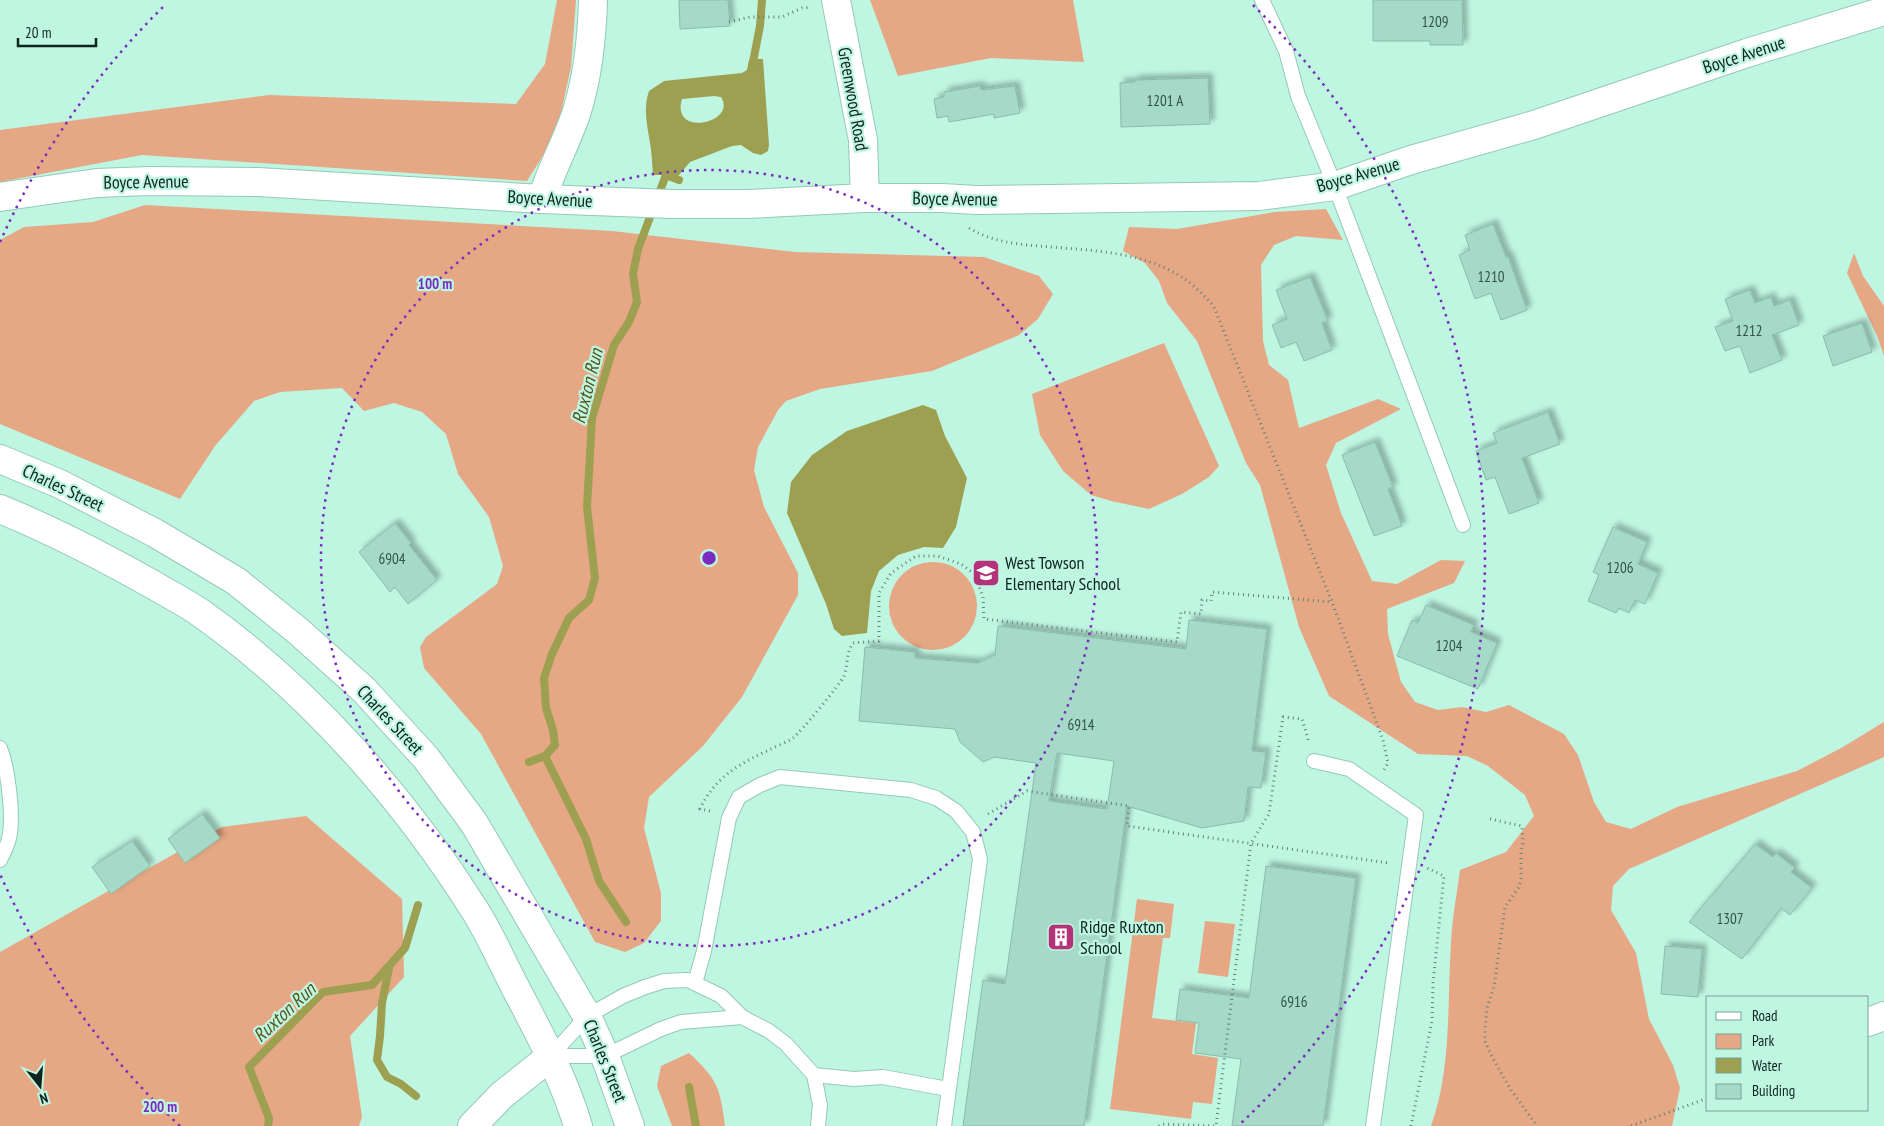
<svg xmlns="http://www.w3.org/2000/svg" width="1884" height="1126" font-family="'PT Sans Narrow',sans-serif">
	<defs>
		<filter id="shadow"><feDropShadow dx="4.5" dy="-4.5" stdDeviation="2.5" flood-color="#0004"/></filter>
	</defs>
	<rect width="100%" height="100%" fill="#bff6e2"/>
	<!-- green -->
	<g fill="#e5a784">
		<polygon points="557,0 576,0 571,67 556,135 527,181 142,155 0,182 0,130 269,95 516,104 545,64"/>
		<polygon points="870,0 1073,0 1084,62 991,58 898,76"/>
		<polygon points="145,205 612,231 795,252 984,257 1039,276 1053,294 1038,319 1019,335 932,371 820,389 786,401 778,410 758,447 754,470 764,507 798,573 798,595 742,697 703,746 649,797 644,828 661,893 661,921 644,943 625,952 595,942 481,734 424,668 420,647 426,637 497,584 503,566 489,517 458,474 446,434 422,412 394,403 364,411 342,388 280,392 254,401 215,446 180,499 0,424 0,240 24,227 93,222"/>
		<path d="M1326,209L1343,240L1296,236L1274,245L1261,265L1263,341L1269,365L1288,380L1299,428L1378,399L1401,409L1336,443L1326,465L1341,513L1372,581L1397,584L1441,560L1465,561L1454,583L1387,609L1388,634L1401,682L1415,702L1438,710L1462,707L1486,712L1509,705L1564,734L1578,755L1594,802L1606,822L1631,829L1677,807L1797,771L1843,747L1884,722V757L1629,869L1613,886L1611,910L1636,953L1649,1019L1673,1065L1680,1088L1672,1126H1431C1452,1068 1447,1003 1451,943C1452,918 1457,894 1460,870L1506,852L1534,816L1525,795L1488,766L1467,756L1418,754L1329,696L1299,627L1260,485L1246,463L1197,341L1167,303L1159,281L1145,263L1123,251L1129,227L1177,229L1275,212Z"/>
		<polygon points="1854,253 1863,276 1884,306 1884,356 1878,338 1847,273"/>
		<polygon points="1164,343 1219,466 1209,477 1182,494 1149,509 1111,501 1091,495 1063,471 1040,435 1032,394"/>
		<circle cx="933" cy="606" r="44"/>
		<polygon points="306,816 402,899 404,977 350,1036 362,1117 359,1126 0,1126 0,952 222,827"/>
		<polygon points="1137,899 1174,904 1170,938 1163,938 1152,1018 1196,1023 1192,1054 1218,1058 1212,1104 1193,1102 1191,1119 1110,1109"/>
		<polygon points="1205,921 1235,924 1228,977 1198,973"/>
		<path d="M689,1053C718,1080 720,1088 725,1126H672L657,1086L661,1066Z"/>
	</g>
	<!-- water -->
	<g fill="#9ca050" fill-rule="evenodd">
		<path d="M754,59H763L769,145L768,151L761,155L753,153L741,145L732,146L690,162L679,175H653C652,164 652,153 650,143C647,124 643,109 649,91L664,81L742,73L747,70L749,60ZM714,96L721,97C738,123 670,138 682,99Z"/>
		<polygon points="923,405 936,410 945,436 967,478 956,527 943,548 924,547 898,555 879,571 871,591 867,633 842,636 834,629 826,604 787,513 791,482 812,455 847,431"/>
	</g>
	<g fill="none" stroke-linecap="round" stroke-linejoin="round">
		<!-- stream -->
		<g stroke="#9ca050" stroke-width="8">
			<polyline points="752,67 760,26 762,0"/>
			<polyline points="666,175 679,180"/>
			<polyline points="545,756 586,839 599,881 626,922"/>
			<polyline points="529,762 545,756 555,745 553,730 546,708 544,678 552,654 569,618 589,600 595,578 587,507 592,418 614,345 629,322 637,302 633,274 638,249 666,175 667,165"/>
			<polyline points="389,968 382,1003 380,1036 377,1060 387,1077 401,1084 416,1096"/>
			<polyline points="689,1087 696,1126"/>
			<polyline points="268,1126 269,1118 249,1067 323,992 372,985 405,948 418,905"/>
		</g>
	</g>
	<!-- building -->
	<g fill="#a4dac7" stroke="#88bdaa" fill-rule="evenodd" filter="url(#shadow)">
		<polygon points="679,0 728,0 730,26 680,29"/>
		<polygon points="1373,0 1462,0 1463,45 1430,45 1430,41 1373,41"/>
		<polygon points="1208,78 1210,124 1121,127 1120,83 1135,82 1135,80"/>
		<polygon points="980,86 981,90 1015,86 1020,113 994,118 994,114 949,122 948,116 937,118 934,99 944,97 944,92"/>
		<polygon points="1493,224 1506,257 1508,256 1527,310 1501,320 1491,293 1475,299 1459,255 1470,250 1465,235"/>
		<polygon points="1310,277 1328,321 1322,323 1332,350 1304,361 1296,342 1281,348 1272,325 1287,319 1276,290"/>
		<polygon points="1750,290 1755,303 1771,297 1774,306 1790,300 1799,325 1772,335 1782,360 1750,373 1740,346 1725,351 1715,327 1733,321 1725,299"/>
		<polygon points="1862,323 1872,352 1833,366 1823,336"/>
		<polygon points="1548,412 1560,444 1522,458 1539,503 1509,514 1495,477 1486,480 1476,451 1497,443 1493,433"/>
		<polygon points="1375,442 1393,487 1388,489 1402,526 1374,536 1342,455"/>
		<polygon points="395,523 411,543 409,545 437,580 408,604 395,587 390,592 359,552"/>
		<polygon points="1613,527 1647,542 1638,564 1658,573 1645,604 1635,600 1629,613 1619,608 1616,613 1588,601 1599,575 1593,572"/>
		<polygon points="1426,605 1474,625 1471,632 1497,643 1478,689 1397,656 1412,620 1418,623"/>
		<path d="M1189,620L1267,629L1252,751L1266,752L1261,788L1248,787L1244,821L1202,828L1127,806L1084,1126H963L983,980L1005,984L1036,763L994,757L983,762L960,742L955,729L859,721L865,647L915,652V658L978,663L995,655L998,626L1186,649ZM1057,753L1114,761L1107,809L1049,801Z"/>
		<polygon points="202,814 220,838 185,863 168,839"/>
		<polygon points="132,841 150,866 111,894 92,867"/>
		<polygon points="1755,844 1773,857 1776,853 1795,868 1791,872 1812,888 1790,915 1781,908 1742,959 1689,922"/>
		<polygon points="1266,866 1356,878 1323,1126 1232,1126 1241,1059 1195,1053 1199,1023 1176,1020 1180,989 1249,998"/>
		<polygon points="1665,946 1702,949 1698,997 1661,994"/>
	</g>
	<g fill="none" stroke-linecap="round" stroke-linejoin="round">
		<!-- lane casing -->
		<g stroke="#94c9b6" stroke-width="16">
			<g id="lane">
				<polyline points="1262,0 1286,51 1298,96 1335,186 1463,525"/>
				<path d="M0,748C8,768 15,822 8,842C6,848 3,854 0,860"/>
				<polyline points="1314,761 1349,769 1416,815 1373,1126"/>
				<polyline points="695,983 704,951 729,818 739,797 760,785 780,777 911,790 936,798 956,811 973,832 980,859 944,1126"/>
				<polyline points="551,1056 587,1016 623,996 645,987 664,981 688,980 721,996 742,1017 769,1031 786,1044 814,1075 820,1105 818,1126"/>
				<polyline points="551,1056 605,1056 661,1029 681,1022 742,1017"/>
				<polyline points="814,1075 854,1079 883,1077 948,1089"/>
			</g>
		</g>
		<!-- street casing -->
		<g stroke="#94c9b6" stroke-width="30">
			<g id="street">
				<polyline points="836,0 863,140 865,198"/>
				<polyline points="0,197 97,183 149,181 258,182 542,199 671,204 748,204 865,198 942,198 976,200 1259,196 1335,186 1411,160 1534,125 1747,53 1884,11"/>
				<path d="M542,199C551,170 566,143 576,114C588,77 592,38 593,0"/>
				<polyline points="1868,1022 1884,1016"/>
				<polyline points="472,1126 502,1095 551,1056"/>
			</g>
		</g>
		<!-- primary casing -->
		<g stroke="#94c9b6" stroke-width="30">
			<g id="primary">
				<polyline points="0,459 60,484 155,533 236,581 298,631 364,690 426,758 474,823 587,1016 605,1056 630,1126"/>
				<path d="M0,509C54,531 106,558 157,587C172,596 188,604 202,614C309,690 404,798 474,909C489,932 500,958 513,983C537,1030 563,1075 578,1126"/>
			</g>
		</g>
		<!-- path -->
		<g stroke="#608578" stroke-width="3" stroke-dasharray="1 4" stroke-linecap="butt">
			<polyline points="729,22 750,17 782,17 802,8 811,7"/>
			<path d="M969,228C990,241 1014,244 1039,246C1092,251 1156,250 1198,290C1204,295 1209,301 1214,307L1332,602L1383,740L1388,763L1384,770"/>
			<path d="M710,811L700,809C715,777 739,764 769,750C776,746 786,743 793,738C800,733 841,683 844,676C848,665 846,653 853,643L879,641V593L891,573L916,556H938L961,564L974,574L983,597L984,619L1177,642L1181,612L1201,614L1202,600L1211,601L1212,592L1332,602"/>
			<polyline points="988,814 1027,791 1129,806 1127,826 1389,863"/>
			<polyline points="1490,819 1522,826 1523,842 1521,853 1521,878 1519,887 1505,907 1494,987 1487,1008 1485,1030 1485,1041 1492,1057 1511,1090 1537,1126"/>
			<polyline points="1159,1126 1161,1124 1216,1126 1251,843 1269,814 1283,717 1302,719 1309,742"/>
			<polyline points="1411,1126 1432,1021 1433,983 1444,876 1427,868"/>
			<polyline points="1631,1126 1708,1098"/>
		</g>
		<!-- lane -->
		<use href="#lane" stroke="#fff" stroke-width="14"/>
		<!-- street -->
		<use href="#street" stroke="#fff" stroke-width="28"/>
		<!-- primary -->
		<use href="#primary" stroke="#fff" stroke-width="28"/>
	</g>
	<!-- distance rings -->
	<g fill="none" stroke="#7b2cbf" stroke-width="2.5" stroke-dasharray="2.5 5">
		<circle cx="709" cy="558" r="388"/>
		<path d="M180 1126A776 776 0 0 1 0 874M0 242A776 776 0 0 1 165 5M1253 5A776 776 0 0 1 1238 1126"/>
	</g>
	<!-- icons -->
	<defs>
		<g id="school-square" transform="scale(1.4375)"><rect x="-9" y="-9" width="18" height="18" rx="4" fill="#b4327a" stroke="#bff6e2"/><path d="M0-5L7-2L0 1L-7-2ZM-4 1L0 2.5L4 1V4Q0 6-4 4Z" fill="#fff"/></g>
		<g id="building-square" transform="scale(1.4375)"><rect x="-9" y="-9" width="18" height="18" rx="4" fill="#b4327a" stroke="#bff6e2"/><path d="M-4-6H4V6H1V3H-1V6H-4ZM-2.5-4.3h1.7v1.8h-1.7ZM.8-4.3h1.7v1.8H.8ZM-2.5-1h1.7V.8h-1.7ZM.8-1h1.7V.8H.8Z" fill="#fff"/></g>
	</defs>
	<g fill-rule="evenodd">
		<use href="#school-square" x="986" y="573"/>
		<use href="#building-square" x="1061" y="937"/>
	</g>
	<g text-anchor="middle" stroke-width="4.5" stroke-linejoin="round" paint-order="stroke">
		<!-- number labels -->
		<g font-size="15" fill="#345248">
			<text x="1435" y="27">1209</text>
			<text x="1165" y="106">1201 A</text>
			<text x="1491" y="282">1210</text>
			<text x="1749" y="336">1212</text>
			<text x="392" y="564">6904</text>
			<text x="1620" y="573">1206</text>
			<text x="1449" y="651">1204</text>
			<text x="1081" y="730">6914</text>
			<text x="1730" y="924">1307</text>
			<text x="1294" y="1007">6916</text>
		</g>
		<!-- street labels -->
		<g font-size="18" fill="#0e241d" stroke="#bff6e2">
			<text transform="translate(1744 55) rotate(-18)" y="6">Boyce Avenue</text>
			<text transform="translate(853 99) rotate(80)" y="6">Greenwood Road</text>
			<text transform="translate(1358 175) rotate(-16)" y="6">Boyce Avenue</text>
			<text transform="translate(146 182) rotate(-1)" y="6">Boyce Avenue</text>
			<text transform="translate(550 199) rotate(3)" y="6">Boyce Avenue</text>
			<text transform="translate(955 199) rotate(1)" y="6">Boyce Avenue</text>
			<text transform="translate(63 488) rotate(25)" y="6">Charles Street</text>
			<text transform="translate(390 720) rotate(47)" y="6">Charles Street</text>
			<text transform="translate(605 1061) rotate(68)" y="6">Charles Street</text>
		</g>
		<!-- poi labels -->
		<g font-size="18" fill="#0e241d" stroke="#bff6e2" text-anchor="start">
			<text x="1005" y="569">West Towson<tspan x="1005" dy="21">Elementary School</tspan></text>
			<text x="1080" y="933">Ridge Ruxton<tspan x="1080" dy="21">School</tspan></text>
		</g>
		<!-- water labels -->
		<g font-size="19" font-style="italic" fill="#54561b" stroke="#bff6e2">
			<text transform="translate(587 386) rotate(-76)" y="7">Ruxton Run</text>
			<text transform="translate(284 1012) rotate(-43)" y="7">Ruxton Run</text>
		</g>
	</g>
	<circle cx="709" cy="558" r="8" fill="#7b2cbf" stroke="#bff6e2" stroke-width="2.5"/>
	<g font-size="15" text-anchor="middle" font-weight="bold" fill="#7b2cbf" stroke="#bff6e2" stroke-width="4.5" stroke-linejoin="round" paint-order="stroke">
		<text x="435" y="289">100 m</text>
		<text x="160" y="1112">200 m</text>
	</g>
	<!-- legend -->
	<rect x="1706" y="996" width="162" height="115" fill="#bff6e2" stroke="#78a293"/>
	<rect x="1716" y="1012" width="25" height="8" fill="#ffffff" stroke="#78a293"/>
	<text x="1752" y="1021" font-size="15" fill="#0e241d">Road</text>
	<rect x="1716" y="1034" width="25" height="15" fill="#e5a784" stroke="#78a293"/>
	<text x="1752" y="1046" font-size="15" fill="#0e241d">Park</text>
	<rect x="1716" y="1058" width="25" height="15" fill="#9ca050" stroke="#78a293"/>
	<text x="1752" y="1071" font-size="15" fill="#0e241d">Water</text>
	<rect x="1716" y="1084" width="25" height="15" fill="#a4dac7" stroke="#78a293"/>
	<text x="1752" y="1096" font-size="15" fill="#0e241d">Building</text>
	<!-- north arrow -->
	<g transform="translate(40 1086) rotate(163)" stroke="#bff6e2" stroke-width="4" paint-order="stroke">
	<path d="M0-4L9 19L0 12L-9 19Z" fill="#0e241d"/>
	<text y="-8" font-size="14" font-weight="bold" text-anchor="middle" fill="#0e241d">N</text>
	</g>
	<!-- scale -->
	<path d="M18 38v8h78v-8" fill="none" stroke="#0e241d" stroke-width="2.5"/>
	<text x="25" y="38" font-size="15" fill="#0e241d" stroke="#bff6e2" stroke-width="4" paint-order="stroke">20 m</text>
</svg>
